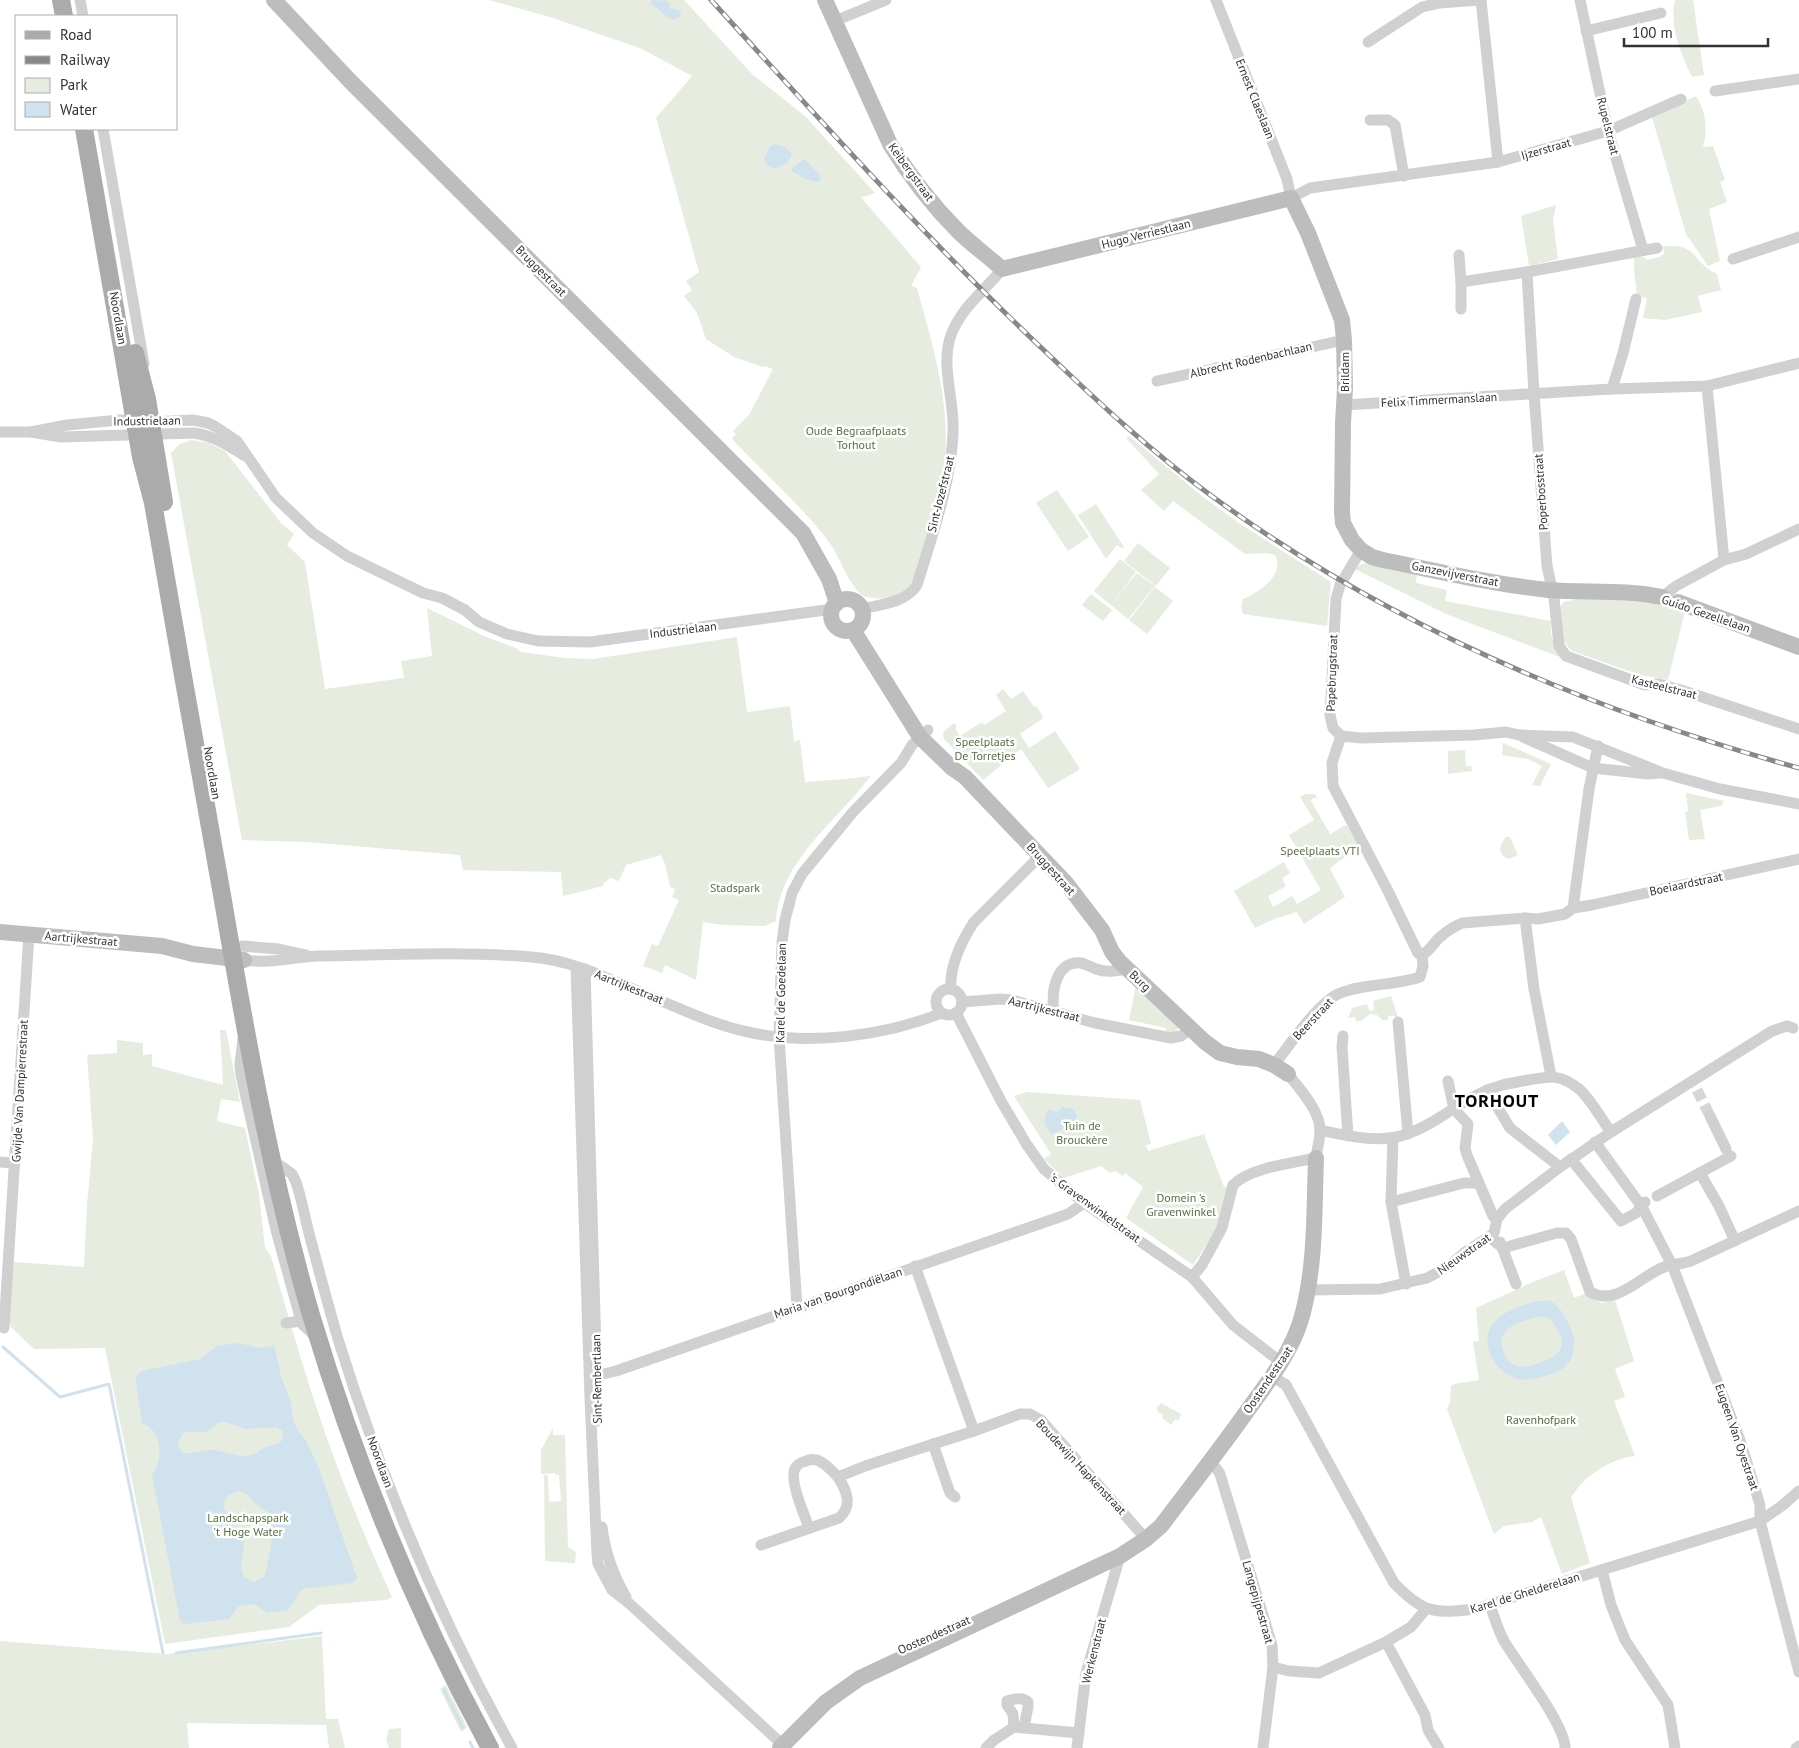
<svg xmlns="http://www.w3.org/2000/svg" width="1799" height="1748" font-family="'PT Sans',sans-serif">
	<rect width="100%" height="100%" fill="#fff"/>
	<!-- green -->
	<g fill="#e6ecdf">
		<path d="M489,0H684L752,74L805,116L875,193L863,197L860,196L921,267L911,286L917,288C932,343 950,400 945,457C941,495 928,533 918,569C915,577 911,587 905,592C897,599 873,600 864,596C849,588 840,556 829,542C801,505 764,473 732,439L736,434L733,431L749,415L773,369L764,366L763,367L734,357L706,339L697,313L684,296L692,290L686,281L699,272L656,118L692,76L642,49L553,18Z"/>
		<path d="M1675,0H1693L1704,75L1692,77C1681,53 1669,27 1675,0Z"/>
		<path d="M1696,96C1706,112 1708,129 1703,147L1713,146L1725,180L1720,182L1727,202L1709,209L1720,261L1708,266L1686,234L1652,117Z"/>
		<polygon points="1556,205 1553,220 1558,259 1529,266 1521,216"/>
		<path d="M1663,246C1671,246 1680,245 1687,249C1698,255 1700,267 1717,274L1721,290L1698,296L1702,312L1665,320L1643,318L1647,298L1637,296L1634,271V256L1643,257L1647,260L1659,257L1664,254Z"/>
		<path d="M1129,436L1203,497L1239,523L1331,582L1327,626L1243,614L1241,606L1243,599C1258,593 1286,575 1275,555L1267,553L1245,554L1173,501L1164,511L1141,490L1159,474L1126,438Z"/>
		<path d="M191,440L209,443L225,451L281,523L294,534L287,545L305,562L325,689L404,678L401,661L432,656L427,608L486,637L516,648L521,652L565,658L593,659L737,637L747,712L790,706L794,741L800,740L805,782C828,780 849,779 871,776C863,785 855,796 846,805C817,837 778,874 776,921L765,926L722,925L703,922L696,980L665,965L662,973L643,966L652,944L658,946L679,900L672,897L675,889L670,887L665,864L661,855L626,865L619,881L610,878L606,882H604L603,886L563,896L561,872L463,870L460,855L306,842L242,840L171,453L180,444Z"/>
		<polygon points="1057,490 1089,537 1068,551 1036,503"/>
		<polygon points="1096,504 1124,547 1122,548 1117,545 1106,559 1078,515"/>
		<polygon points="1138,543 1170,568 1156,586 1124,561"/>
		<polygon points="1120,559 1136,572 1111,605 1094,591"/>
		<path d="M1367,563L1417,574L1416,583L1447,590L1445,601L1551,621C1549,634 1554,645 1560,657L1446,614L1355,569L1360,565Z"/>
		<polygon points="1137,573 1155,586 1128,619 1111,605"/>
		<polygon points="1155,587 1173,601 1147,634 1129,620"/>
		<polygon points="1091,594 1112,610 1103,621 1082,605"/>
		<path d="M1582,598C1617,598 1651,599 1685,611L1668,680L1640,675L1572,651L1563,641L1559,609L1564,602Z"/>
		<polygon points="1003,689 1011,699 1023,691 1034,707 1036,706 1043,716 1042,719 1020,734 1029,748 1055,731 1079,767 1079,770 1048,788 1021,749 983,780 944,739 943,732 954,723 957,727 955,728 960,736 982,722 984,725 1006,711 996,695"/>
		<polygon points="1503,743 1551,764 1540,786 1532,785 1542,766 1528,759 1502,755"/>
		<polygon points="1465,750 1466,766 1471,766 1472,771 1448,774 1448,751"/>
		<polygon points="1686,793 1724,801 1721,806 1700,810 1705,839 1689,840 1685,812 1688,811"/>
		<path d="M1306,794H1315L1317,798H1313L1311,801L1330,834L1346,825L1359,842C1356,852 1338,860 1330,869L1345,897L1304,924L1297,912L1274,919L1255,928L1234,891L1284,862L1290,873L1282,878L1286,886L1268,896L1273,907L1292,896L1297,904L1321,890L1289,835L1314,820L1300,797Z"/>
		<path d="M1506,837H1510L1518,855L1508,859C1497,853 1499,845 1506,837Z"/>
		<polygon points="1136,985 1179,1026 1176,1033 1165,1034 1166,1028 1129,1020"/>
		<polygon points="1391,996 1399,1020 1396,1028 1395,1016 1388,1016 1388,1020 1382,1020 1377,1015 1370,1014 1361,1021 1356,1021 1355,1017 1348,1018 1352,1008 1367,1004 1369,1010 1372,1011 1374,1009 1373,1001"/>
		<path d="M220,1030H226L240,1102L221,1099L217,1121L245,1128L259,1194L265,1248L271,1256C295,1341 320,1427 354,1509C366,1539 379,1568 392,1597L387,1600L319,1605L289,1627L165,1644L105,1348L34,1349L11,1327L9,1322L13,1262L84,1267L87,1205L93,1139L87,1055L117,1053V1040L143,1043V1055L152,1054V1066L223,1085Z"/>
		<polygon points="1027,1092 1140,1100 1151,1144 1146,1145 1148,1151 1204,1134 1224,1187 1230,1186 1217,1229 1193,1265 1126,1218 1143,1187 1125,1173 1123,1176 1115,1171 1110,1173 1101,1166 1064,1178 1044,1159 1051,1154 1014,1096"/>
		<path d="M1564,1270L1574,1298L1584,1294L1601,1303L1615,1300L1634,1361L1615,1369L1625,1397L1614,1401L1635,1456C1615,1458 1595,1470 1581,1484C1577,1488 1575,1493 1571,1497L1590,1563L1562,1574L1541,1517L1532,1522L1504,1526L1494,1534L1447,1409L1450,1402L1451,1386L1454,1384L1479,1380L1473,1342L1479,1341L1476,1308L1533,1282Z"/>
		<polygon points="1161,1403 1181,1414 1178,1421 1175,1419 1171,1425 1162,1418 1163,1415 1158,1412 1157,1408"/>
		<polygon points="553,1428 553,1435 565,1435 568,1547 576,1552 575,1563 572,1563 545,1561 544,1475 548,1475 549,1502 561,1501 559,1475 556,1475 555,1473 541,1474 541,1450"/>
		<polygon points="322,1636 326,1719 338,1719 345,1748 329,1748 326,1725 187,1723 189,1748 0,1748 0,1641 167,1654"/>
		<polygon points="446,1685 467,1727 461,1732 440,1689"/>
		<polygon points="401,1728 401,1748 389,1748 386,1739 389,1729"/>
	</g>
	<!-- water -->
	<g fill="#cfe2ee" fill-rule="evenodd">
		<path d="M653,0L667,1L670,4V8L681,11C681,17 677,19 672,20L650,3Z"/>
		<path d="M774,144C780,145 790,148 792,155L787,163L775,169L766,165L764,158L769,148Z"/>
		<polygon points="805,159 820,175 821,179 818,182 805,179 792,171 792,168"/>
		<path d="M1063,1107L1074,1109L1077,1116L1075,1125L1051,1134C1044,1126 1042,1119 1048,1110L1057,1112Z"/>
		<polygon points="1562,1121 1570,1132 1556,1145 1548,1135"/>
		<path d="M1538,1301C1542,1301 1546,1300 1550,1301C1561,1306 1572,1327 1574,1339C1575,1345 1573,1356 1570,1361C1565,1369 1553,1374 1544,1376C1535,1379 1527,1380 1518,1379C1496,1374 1479,1345 1492,1325C1501,1311 1523,1305 1538,1301ZM1544,1316C1551,1318 1553,1323 1557,1329C1570,1350 1554,1359 1536,1364C1530,1366 1524,1368 1517,1366C1511,1365 1506,1359 1504,1353C1492,1327 1525,1319 1544,1316Z"/>
		<path d="M238,1343L260,1348L274,1345L281,1376L291,1403L293,1420L297,1429L306,1441L319,1468L357,1578L352,1583L302,1589L288,1610L267,1613L255,1604L239,1606L229,1619L184,1624L180,1621L179,1615L152,1475C163,1458 164,1432 142,1423L136,1381L137,1375L142,1371L200,1359L217,1346ZM225,1422L245,1429L277,1427L282,1431L283,1439C278,1446 273,1444 266,1447C261,1449 258,1453 252,1455C237,1459 225,1450 210,1450C202,1450 190,1456 183,1452C179,1449 179,1446 178,1442L184,1432H206L218,1423ZM238,1491L249,1495L254,1503L269,1513L272,1517L273,1521L271,1545L266,1571L264,1577L255,1582L248,1580L244,1577L241,1569L244,1542C238,1526 206,1500 238,1491Z"/>
	</g>
	<g fill="none" stroke-linecap="round" stroke-linejoin="round">
		<!-- stream -->
		<g stroke="#cfe2ee" stroke-width="3">
			<polyline points="3,1347 60,1397 109,1384 163,1653"/>
			<polyline points="176,1653 321,1633"/>
			<polyline points="444,1690 463,1728"/>
			<polyline points="470,1742 473,1748"/>
		</g>
		<!-- street-tunnel -->
		<polyline stroke="#d6d6d6" stroke-width="11" stroke-dasharray="11 5.5" stroke-linecap="butt" points="1697,1090 1710,1116"/>
		<!-- street -->
		<g stroke="#d0d0d0" stroke-width="11">
			<polyline points="80,0 83,16"/>
			<polyline points="1216,0 1287,179 1291,198 1310,188 1498,162 1608,131 1681,99"/>
			<polyline points="1481,0 1498,162"/>
			<polyline points="1580,0 1608,131 1643,250"/>
			<polyline points="835,21 886,0"/>
			<polyline points="1586,31 1661,13"/>
			<polyline points="1368,42 1422,7 1440,3 1479,0"/>
			<polyline points="1715,91 1799,79"/>
			<polyline points="1370,120 1388,120 1395,125 1404,176"/>
			<polyline points="103,129 144,364"/>
			<polyline points="1459,255 1461,282"/>
			<polyline points="1733,259 1799,237"/>
			<polyline points="1527,272 1534,394 1547,566 1554,598 1559,646 1566,656 1645,685 1659,684 1681,690 1799,729"/>
			<polyline points="1461,309 1461,282 1527,272 1657,248"/>
			<polyline points="1157,381 1344,340"/>
			<polyline points="1707,386 1724,560"/>
			<polyline points="1612,389 1623,353 1636,299"/>
			<polyline points="1344,405 1612,389 1707,386 1799,363"/>
			<path d="M0,432H31L61,437L194,433C214,436 228,445 245,456"/>
			<polyline points="31,432 67,425 119,420 151,422 193,420 208,423 216,427 237,441 276,498 313,533 347,556 423,593 442,598 465,610 479,622 507,634 538,641 590,642 833,609"/>
			<polyline points="1662,597 1676,586 1724,560 1746,554 1799,529"/>
			<path d="M863,609C881,604 906,603 917,585C932,535 951,485 953,433C955,401 940,366 951,335C962,306 984,292 1002,269"/>
			<polyline points="1341,736 1361,738 1474,735 1506,732 1519,735 1573,737 1663,773 1720,789 1799,804"/>
			<polyline points="1341,736 1332,763 1333,786 1388,891 1418,953 1422,955"/>
			<polyline points="1341,736 1333,728 1330,715 1336,599 1340,585 1361,550"/>
			<polyline points="1523,737 1593,768 1648,774 1660,773"/>
			<polyline points="1573,908 1589,789 1598,746"/>
			<polyline points="1525,918 1534,989 1551,1076"/>
			<polyline points="242,946 279,949 306,955"/>
			<path d="M1422,955C1429,951 1432,946 1437,940C1444,933 1453,927 1462,923L1525,918L1538,919L1565,914L1573,908L1592,905L1799,859"/>
			<path d="M244,960C271,964 293,957 319,956C388,955 463,951 531,957C573,960 611,980 649,996C682,1009 714,1025 748,1032C810,1046 884,1036 942,1013"/>
			<polyline points="576,967 590,1398 597,1554 598,1564 612,1590 631,1605 783,1745"/>
			<polyline points="585,969 598,1421"/>
			<path d="M951,989C949,967 962,940 974,922L1040,856"/>
			<circle cx="949" cy="1002" r="13"/>
			<polyline points="962,1002 1000,999 1012,1000 1095,1023 1171,1038 1181,1036 1191,1029"/>
			<path d="M1054,1010C1051,992 1056,960 1081,963C1086,964 1091,967 1096,969C1107,973 1116,971 1127,969"/>
			<polyline points="956,1013 1001,1101 1027,1145 1044,1169 1084,1203 1192,1277 1233,1325 1282,1363"/>
			<polyline points="1398,1022 1408,1134"/>
			<polyline points="1343,1036 1342,1047 1348,1136"/>
			<polyline points="243,1038 240,1064 241,1075 276,1230 300,1317 303,1325 317,1338"/>
			<path d="M1274,1065C1288,1047 1318,1003 1338,994C1364,983 1394,986 1420,977L1423,966L1422,955"/>
			<polyline points="1448,1081 1454,1109 1468,1124 1465,1148 1467,1155 1493,1216 1497,1219"/>
			<polyline points="1487,1090 1510,1128 1560,1167"/>
			<polyline points="1710,1116 1726,1149"/>
			<path d="M1320,1130C1348,1136 1380,1144 1407,1134C1434,1125 1455,1105 1481,1093C1496,1085 1512,1083 1528,1080C1549,1076 1561,1074 1579,1089C1589,1097 1602,1120 1611,1132"/>
			<polyline points="1393,1138 1391,1202 1406,1284"/>
			<polyline points="1595,1142 1642,1207 1672,1265 1740,1440 1760,1505 1760,1521 1799,1672"/>
			<polyline points="1571,1159 1621,1221 1636,1213 1645,1202"/>
			<polyline points="0,1162 15,1163"/>
			<path d="M281,1166L292,1174L296,1182C302,1200 305,1219 310,1237C319,1271 328,1305 338,1339C382,1481 440,1618 512,1748"/>
			<polyline points="1700,1173 1719,1206 1735,1241"/>
			<polyline points="1657,1196 1731,1156"/>
			<polyline points="1391,1202 1464,1183 1477,1183"/>
			<path d="M1489,1237L1503,1248L1557,1233H1566L1571,1239L1590,1292C1617,1307 1640,1276 1664,1267C1673,1264 1682,1264 1691,1261L1799,1211"/>
			<polyline points="1500,1242 1516,1284"/>
			<polyline points="915,1266 974,1431"/>
			<path d="M1192,1277L1202,1265L1222,1228L1233,1185C1249,1168 1292,1163 1316,1158C1317,1149 1320,1140 1320,1131C1321,1112 1299,1088 1288,1074"/>
			<polyline points="1307,1290 1380,1289 1427,1278 1448,1267 1464,1253 1489,1237 1494,1233 1497,1219 1505,1209 1560,1167 1611,1132 1772,1031 1787,1026 1793,1028"/>
			<polyline points="797,1307 779,1037 782,942 785,920 792,893 802,874 853,812 901,763 912,745 928,730"/>
			<polyline points="286,1323 301,1321"/>
			<polyline points="4,1328 29,934"/>
			<path d="M1272,1376L1286,1385L1394,1583C1423,1613 1434,1614 1475,1609L1760,1521L1783,1505L1799,1491"/>
			<polyline points="591,1377 616,1371 1068,1214 1084,1203"/>
			<polyline points="933,1444 950,1493 955,1497"/>
			<polyline points="1209,1463 1216,1468 1220,1474 1272,1645 1273,1667 1263,1748"/>
			<path d="M602,1527C605,1552 613,1575 626,1597"/>
			<path d="M809,1527C804,1515 788,1477 796,1467C798,1464 802,1462 806,1461C819,1455 829,1468 838,1477L865,1466L974,1431L1020,1414H1030L1041,1420L1146,1539"/>
			<path d="M761,1545L839,1518C853,1506 847,1491 838,1477"/>
			<polyline points="1602,1570 1611,1605 1625,1640 1668,1705 1675,1748"/>
			<path d="M1490,1605C1494,1616 1498,1630 1504,1641C1517,1663 1566,1726 1565,1748"/>
			<polyline points="1386,1642 1425,1715 1428,1730 1439,1748"/>
			<polyline points="1273,1667 1289,1671 1319,1673 1386,1642 1411,1627 1426,1609"/>
			<path d="M1014,1727L1013,1714L1007,1705V1701C1013,1699 1023,1697 1028,1702V1707L1024,1727"/>
			<polyline points="986,1748 994,1740 1014,1727 1079,1733"/>
			<polyline points="1077,1748 1086,1673 1120,1556"/>
			<polyline points="1796,1748 1799,1746"/>
		</g>
		<!-- secondary -->
		<g stroke="#bdbdbd" stroke-width="16">
			<polyline points="274,0 350,81 803,533 829,579 837,603"/>
			<path d="M825,0L890,144C909,175 932,205 958,231C972,245 988,256 1002,269L1291,198L1308,233L1342,320L1344,340L1345,388L1343,423L1342,513L1343,523L1352,540L1361,550L1372,557L1383,560C1437,571 1492,584 1548,590C1586,593 1625,589 1662,597"/>
			<circle cx="847" cy="615" r="16"/>
			<polyline points="1678,602 1799,647"/>
			<polyline points="853,630 920,737 952,768 965,777 1066,883 1102,930 1112,952 1119,961 1205,1042 1220,1053 1237,1057 1259,1059 1274,1065 1288,1074"/>
			<polyline points="0,932 162,946 193,954 244,960"/>
			<path d="M780,1748L826,1702L860,1678L1120,1556L1146,1539L1161,1526C1189,1489 1218,1452 1245,1414C1267,1383 1292,1353 1302,1316C1316,1265 1314,1210 1316,1158"/>
		</g>
		<!-- primary -->
		<g stroke="#ababab" stroke-width="18">
			<polyline points="61,0 64,16"/>
			<path d="M84,129L141,457L153,503C175,634 199,764 222,895C246,1036 271,1177 311,1315C356,1465 415,1610 490,1748"/>
			<polyline points="135,353 147,399 164,502"/>
		</g>
		<!-- rail casing -->
		<g stroke="#888" stroke-width="5">
			<path id="rail" d="M711,0C821,121 930,243 1049,355C1100,404 1152,452 1209,494C1385,624 1589,710 1799,768"/>
		</g>
		<!-- rail -->
		<use href="#rail" stroke="#fff" stroke-width="3" stroke-dasharray="9" stroke-linecap="butt"/>
	</g>
	<g text-anchor="middle" stroke-width="5" stroke-linejoin="round" paint-order="stroke">
		<!-- street labels -->
		<g font-size="12" fill="#333" stroke="#fff">
			<text transform="translate(1255 99) rotate(68)" y="4">Ernest Claeslaan</text>
			<text transform="translate(1608 126) rotate(76)" y="4">Rupelstraat</text>
			<text transform="translate(1546 149) rotate(-16)" y="4">Ijzerstraat</text>
			<text transform="translate(911 172) rotate(54)" y="4">Keibergstraat</text>
			<text transform="translate(1146 234) rotate(-14)" y="4">Hugo Verriestlaan</text>
			<text transform="translate(541 271) rotate(45)" y="4">Bruggestraat</text>
			<text transform="translate(118 318) rotate(80)" y="4">Noordlaan</text>
			<text transform="translate(1251 360) rotate(-13)" y="4">Albrecht Rodenbachlaan</text>
			<text transform="translate(1345 372) rotate(-90)" y="4">Brildam</text>
			<text transform="translate(1439 400) rotate(-3)" y="4">Felix Timmermanslaan</text>
			<text transform="translate(147 421) rotate(-1)" y="4">Industrielaan</text>
			<text transform="translate(1541 492) rotate(-94)" y="4">Poperbosstraat</text>
			<text transform="translate(941 494) rotate(-76)" y="4">Sint-Jozefstraat</text>
			<text transform="translate(1455 574) rotate(11)" y="4">Ganzevijverstraat</text>
			<text transform="translate(1706 614) rotate(19)" y="4">Guido Gezellelaan</text>
			<text transform="translate(683 630) rotate(-7)" y="4">Industrielaan</text>
			<text transform="translate(1332 673) rotate(-88)" y="4">Papebrugstraat</text>
			<text transform="translate(1664 687) rotate(14)" y="4">Kasteelstraat</text>
			<text transform="translate(212 773) rotate(80)" y="4">Noordlaan</text>
			<text transform="translate(1051 869) rotate(48)" y="4">Bruggestraat</text>
			<text transform="translate(1686 884) rotate(-12)" y="4">Boeiaardstraat</text>
			<text transform="translate(81 939) rotate(5)" y="4">Aartrijkestraat</text>
			<text transform="translate(1140 981) rotate(43)" y="4">Burg</text>
			<text transform="translate(629 987) rotate(22)" y="4">Aartrijkestraat</text>
			<text transform="translate(781 993) rotate(-89)" y="4">Karel de Goedelaan</text>
			<text transform="translate(1044 1009) rotate(14)" y="4">Aartrijkestraat</text>
			<text transform="translate(1313 1019) rotate(-47)" y="4">Beerstraat</text>
			<text transform="translate(20 1091) rotate(-87)" y="4">Gwijde Van Dampierrestraat</text>
			<text transform="translate(1095 1208) rotate(36)" y="4">'s Gravenwinkelstraat</text>
			<text transform="translate(1464 1254) rotate(-35)" y="4">Nieuwstraat</text>
			<text transform="translate(838 1293) rotate(-19)" y="4">Maria van Bourgondiëlaan</text>
			<text transform="translate(597 1379) rotate(-91)" y="4">Sint-Rembertlaan</text>
			<text transform="translate(1268 1380) rotate(-56)" y="4">Oostendestraat</text>
			<text transform="translate(1737 1437) rotate(71)" y="4">Eugeen Van Oyestraat</text>
			<text transform="translate(380 1462) rotate(70)" y="4">Noordlaan</text>
			<text transform="translate(1081 1467) rotate(47)" y="4">Boudewijn Hapkenstraat</text>
			<text transform="translate(1525 1593) rotate(-17)" y="4">Karel de Ghelderelaan</text>
			<text transform="translate(1258 1602) rotate(74)" y="4">Langepijpestraat</text>
			<text transform="translate(934 1635) rotate(-24)" y="4">Oostendestraat</text>
			<text transform="translate(1094 1651) rotate(-76)" y="4">Werkenstraat</text>
		</g>
		<!-- park labels -->
		<g font-size="12" fill="#56703f" stroke="#fff">
			<text x="856" y="435">Oude Begraafplaats<tspan x="856" dy="14">Torhout</tspan></text>
			<text x="985" y="746">Speelplaats<tspan x="985" dy="14">De Torretjes</tspan></text>
			<text x="1320" y="855">Speelplaats VTI</text>
			<text x="735" y="892">Stadspark</text>
			<text x="1082" y="1130">Tuin de<tspan x="1082" dy="14">Brouckère</tspan></text>
			<text x="1181" y="1202">Domein 's<tspan x="1181" dy="14">Gravenwinkel</tspan></text>
			<text x="1541" y="1424">Ravenhofpark</text>
			<text x="248" y="1522">Landschapspark<tspan x="248" dy="14">'t Hoge Water</tspan></text>
		</g>
		<!-- district labels -->
		<g font-size="18" font-weight="bold" letter-spacing="1" fill="#000" stroke="#fff">
			<text x="1497" y="1107">TORHOUT</text>
		</g>
	</g>
	<!-- legend -->
	<rect x="15" y="15" width="162" height="115" fill="#ffffff" stroke="#adadad"/>
	<rect x="25" y="31" width="25" height="8" fill="#ababab" stroke="#adadad"/>
	<text x="60" y="40" font-size="15" fill="#333333">Road</text>
	<rect x="25" y="56" width="25" height="8" fill="#888888" stroke="#adadad"/>
	<text x="60" y="65" font-size="15" fill="#333333">Railway</text>
	<rect x="25" y="78" width="25" height="15" fill="#e6ecdf" stroke="#adadad"/>
	<text x="60" y="90" font-size="15" fill="#333333">Park</text>
	<rect x="25" y="102" width="25" height="15" fill="#cfe2ee" stroke="#adadad"/>
	<text x="60" y="115" font-size="15" fill="#333333">Water</text>
	<!-- scale -->
	<path d="M1624 38v8h144v-8" fill="none" stroke="#333333" stroke-width="2.5"/>
	<text x="1632" y="38" font-size="15" fill="#333333" stroke="#ffffff" stroke-width="4" paint-order="stroke">100 m</text>
</svg>
